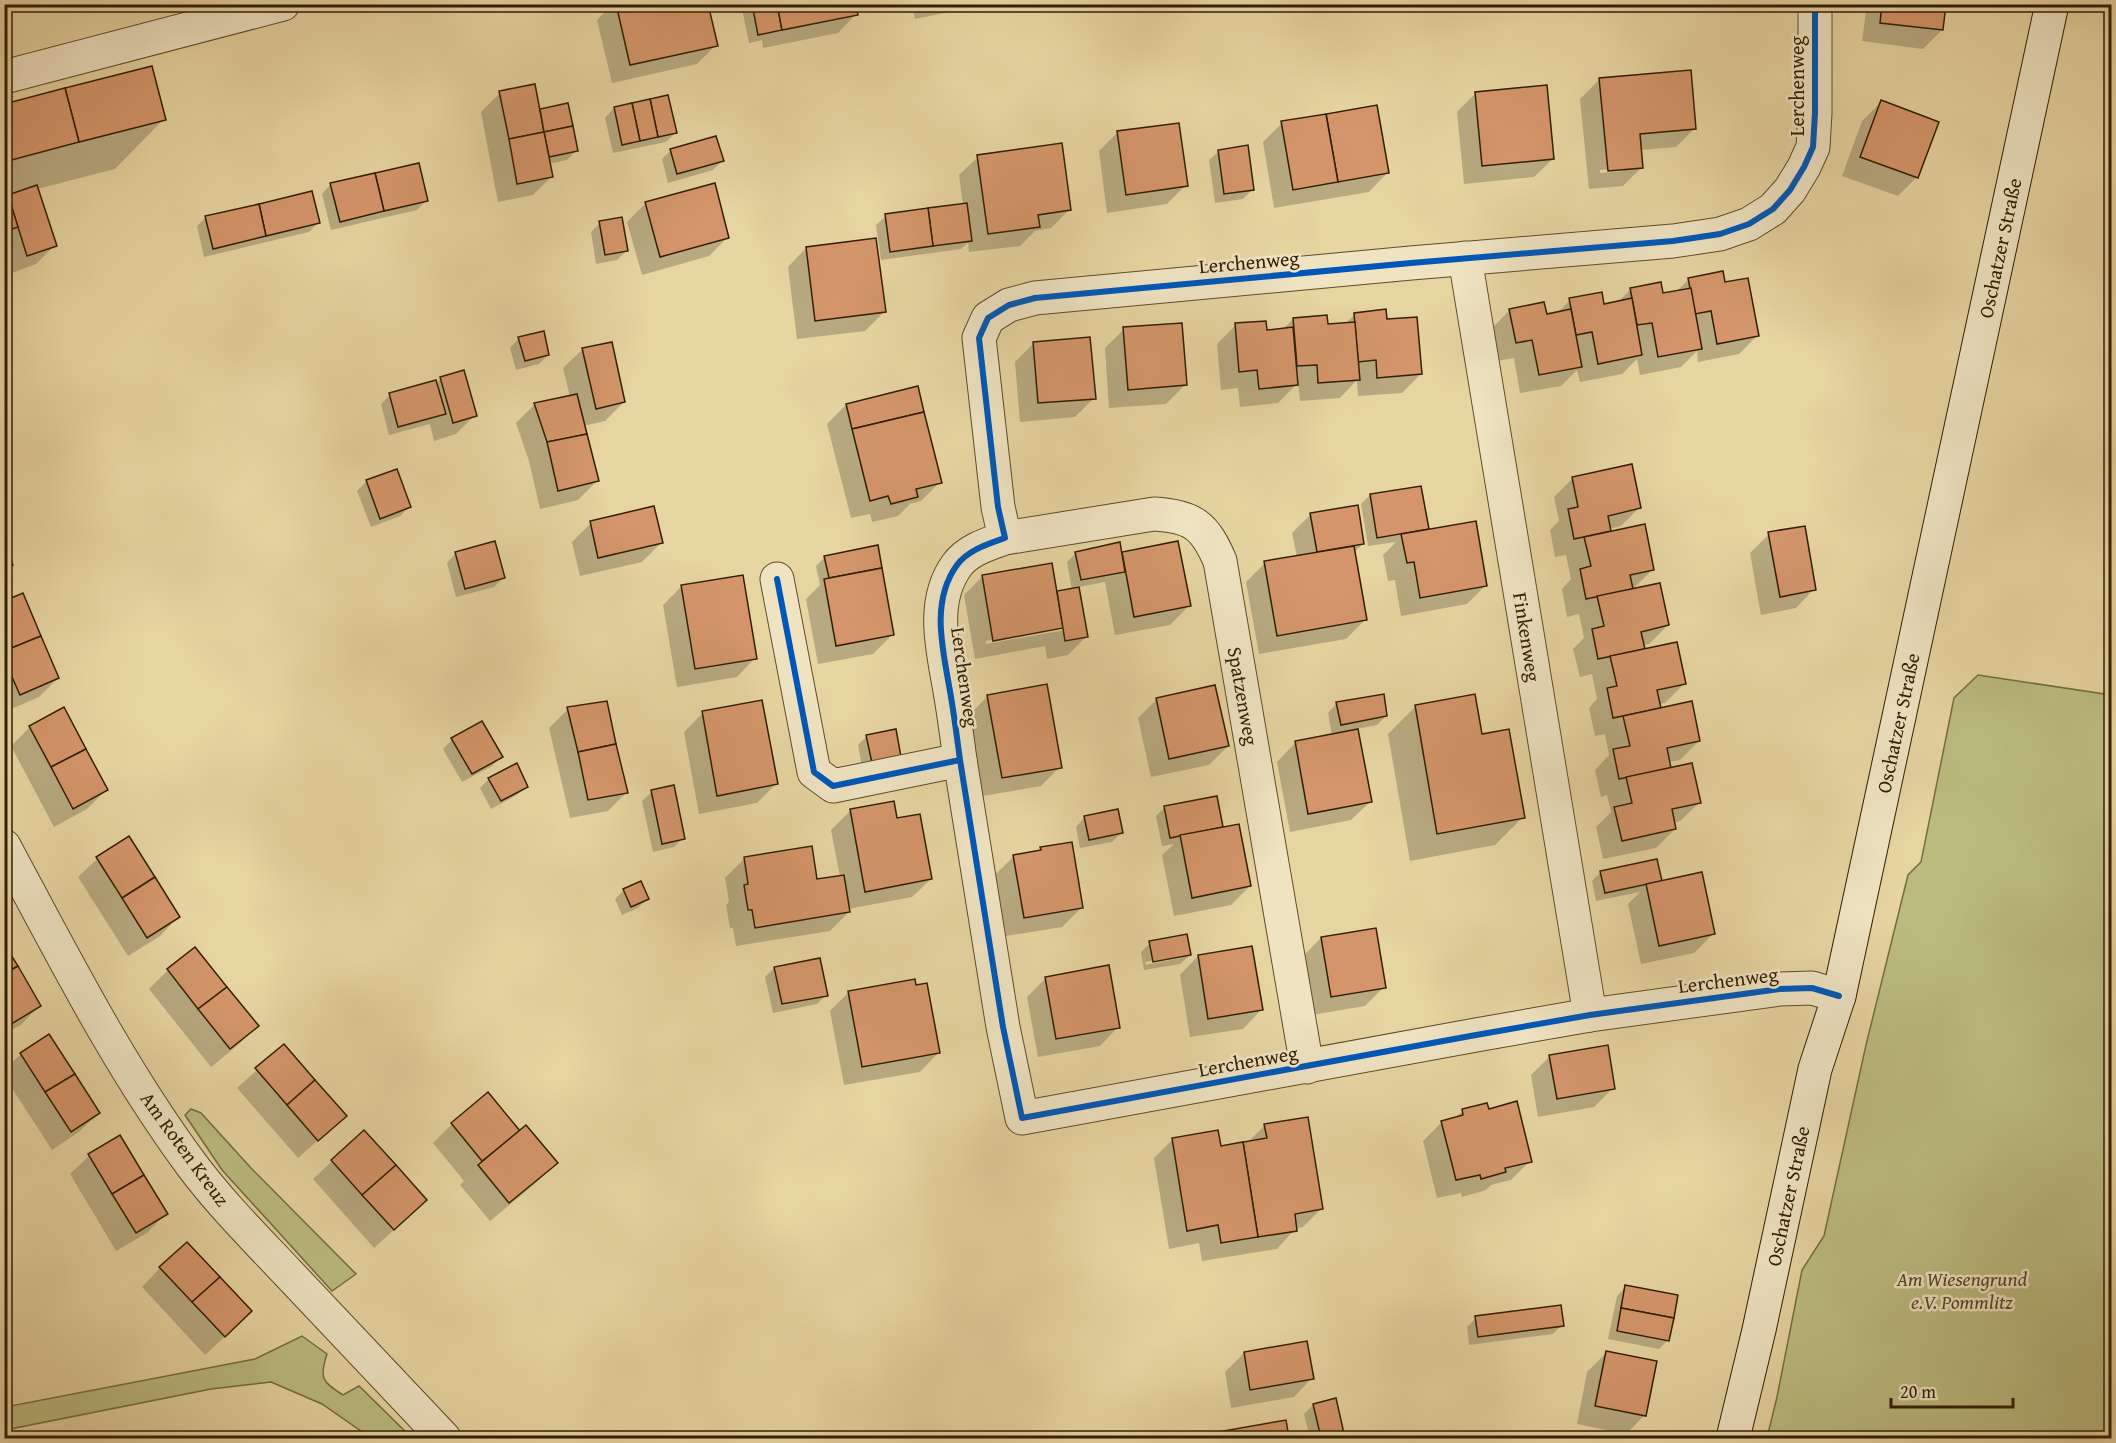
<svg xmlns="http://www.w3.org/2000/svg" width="2116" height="1443" font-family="'Gentium Book Plus',serif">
	<rect width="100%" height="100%" fill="#e6d4a1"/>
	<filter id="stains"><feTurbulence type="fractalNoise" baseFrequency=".00333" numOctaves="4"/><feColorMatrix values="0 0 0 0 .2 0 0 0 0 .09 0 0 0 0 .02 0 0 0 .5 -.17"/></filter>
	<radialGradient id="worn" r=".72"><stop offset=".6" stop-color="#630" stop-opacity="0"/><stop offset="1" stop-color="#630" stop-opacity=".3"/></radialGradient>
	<!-- green -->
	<g fill="#bbbb80" stroke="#766c41" stroke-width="1.5">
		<polygon points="1978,675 2111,695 2111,1438 1767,1438 1777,1397 1802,1270 1824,1236 1866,1045 1908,875 1921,862 1954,698"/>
		<polygon points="191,1109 201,1113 251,1168 356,1274 332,1291 222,1170 185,1115"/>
		<path d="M302,1336L327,1354C319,1378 322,1382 343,1395L359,1386L412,1438H371L322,1404L271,1382L211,1389L5,1430V1407L255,1359Z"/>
	</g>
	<!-- shadow -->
	<g fill="#0003" fill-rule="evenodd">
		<polygon points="613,4 707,4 716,45 697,64 612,83 597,20"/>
		<polygon points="741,4 854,4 856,14 838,33 763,48 762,40 749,43"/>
		<polygon points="912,4 989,4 915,19"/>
		<polygon points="1867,4 1945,4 1942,30 1923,49 1862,41"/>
		<path d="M1599,80L1695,128L1676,147L1640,150L1642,167L1623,186L1589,189L1580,99ZM1623,168V171L1600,173V170Z"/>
		<polygon points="500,93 539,112 541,110 576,151 567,160 549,164 552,176 533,195 498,202 481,112"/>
		<polygon points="1476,93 1553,159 1534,177 1464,184 1457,112"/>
		<polygon points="1881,102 1917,177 1898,196 1842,176 1862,121"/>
		<polygon points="4,107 164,119 115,169 37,189 55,245 36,264 9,274 4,261"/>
		<polygon points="614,108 675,133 666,142 613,153 605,118"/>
		<polygon points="1282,123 1387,173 1369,192 1274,208 1263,142"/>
		<polygon points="1118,132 1186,185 1167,204 1107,213 1099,151"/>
		<polygon points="671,150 722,161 713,170 668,183 662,159"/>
		<polygon points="1219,151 1252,190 1243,199 1215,203 1209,160"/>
		<polygon points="978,157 1070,209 1051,228 1035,231 1020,246 969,252 968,243 961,249 881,260 876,225 886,216 963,205 959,175"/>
		<polygon points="331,184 426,201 417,210 331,230 322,194"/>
		<polygon points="646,203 728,237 709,256 642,275 627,222"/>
		<polygon points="206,217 318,223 309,232 204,257 197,226"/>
		<polygon points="600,223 626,251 617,260 596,264 591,232"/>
		<polygon points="806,248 884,312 865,331 797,339 788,267"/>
		<polygon points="1689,279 1724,284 1758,335 1739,354 1698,362 1697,351 1681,367 1640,375 1637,359 1622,374 1580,382 1577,370 1561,386 1520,393 1514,358 1497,361 1491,329 1510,310 1545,316 1556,314 1570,300 1603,306 1617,303 1631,289 1662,295 1676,292"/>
		<polygon points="1355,314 1386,321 1421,374 1402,393 1358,396 1357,380 1340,398 1300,401 1298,383 1278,403 1240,407 1238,388 1221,390 1217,344 1236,325 1266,332 1282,330 1293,319 1327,326 1344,325"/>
		<polygon points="1124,329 1185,385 1166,404 1109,408 1105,348"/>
		<polygon points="519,338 548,355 539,364 516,370 510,348"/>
		<polygon points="610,343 624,402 605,421 583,426 597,481 578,500 540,509 529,461 516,423 535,404 570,397 563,368 582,350"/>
		<polygon points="1034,343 1094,398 1075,417 1020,422 1015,362"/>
		<polygon points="441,378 475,415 456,434 434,441 430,424 389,435 381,404 390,395 436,384"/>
		<polygon points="846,405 940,482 921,501 910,504 898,516 872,522 870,514 851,518 827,424"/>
		<polygon points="396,471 409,507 400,516 371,527 357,491 366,482"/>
		<polygon points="1573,478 1640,507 1621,526 1609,529 1610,533 1653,569 1631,591 1668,625 1649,644 1643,645 1644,651 1684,684 1665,703 1658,704 1660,710 1699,741 1680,760 1668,762 1670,770 1699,803 1680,821 1673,823 1675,829 1656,848 1603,859 1596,827 1611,812 1607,795 1601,797 1595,770 1609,755 1605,734 1595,736 1589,708 1597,699 1592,674 1580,677 1573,649 1584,638 1579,614 1567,617 1562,589 1571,579 1566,555 1555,557 1550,530 1559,521 1554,497"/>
		<polygon points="1370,495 1427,529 1424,532 1486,585 1467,604 1401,616 1395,580 1388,581 1383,555 1396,542 1368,546 1361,504"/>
		<polygon points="1311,514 1363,544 1353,553 1365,620 1346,639 1259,654 1246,582 1265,563 1297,557 1292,533"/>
		<polygon points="591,523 661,543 642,562 580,576 572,542"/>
		<polygon points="1769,534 1814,589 1796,608 1761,615 1750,553"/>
		<polygon points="877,547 892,635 873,654 818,664 806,599 820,585 816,566 825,557"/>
		<polygon points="456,553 504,577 494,587 456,597 447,563"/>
		<path d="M1076,553L1120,555L1122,553L1189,606L1170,625L1115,635L1105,582L1078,587L1087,636L1068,655L1047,659L1045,646L975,659L964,595L983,576L1056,593L1072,590L1067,562ZM1065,627V630L986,644V641Z"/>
		<polygon points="682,586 755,658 737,677 677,687 663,605"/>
		<polygon points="4,602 58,678 39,697 4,712"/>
		<polygon points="988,696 1060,767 1041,786 983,796 969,715"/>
		<polygon points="1157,699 1228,746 1209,765 1151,777 1138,718"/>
		<polygon points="1337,703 1386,716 1377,725 1357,729 1370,802 1351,820 1290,832 1277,762 1295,743 1332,736 1328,713"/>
		<polygon points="1416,706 1481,736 1523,817 1495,845 1410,861 1388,734"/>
		<polygon points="568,709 627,792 608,811 570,818 549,728"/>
		<polygon points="703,713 776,784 757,803 699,814 684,732"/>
		<polygon points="30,727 106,790 87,809 54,827 11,746"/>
		<polygon points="867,736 900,757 863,772 858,745"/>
		<polygon points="452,740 501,757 492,766 462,782 443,749"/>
		<polygon points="489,779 527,786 517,795 491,809 480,788"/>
		<polygon points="652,792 683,838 674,847 653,852 642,801"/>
		<polygon points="893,803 896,820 931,879 912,897 848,909 849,912 830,931 736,946 733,928 730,928 726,905 729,902 725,878 744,859 816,881 840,877 831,830 850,811"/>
		<polygon points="1165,807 1222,827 1250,886 1231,905 1174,916 1162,855 1174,844 1162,846 1156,816"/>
		<polygon points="1085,817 1121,833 1112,842 1080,848 1076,827"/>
		<polygon points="129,838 178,917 160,936 128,956 78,877 97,859"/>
		<polygon points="1041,849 1081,908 1062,927 1006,936 995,875 1014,856 1038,852"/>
		<polygon points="1601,872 1660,882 1713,934 1694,953 1641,964 1628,904 1640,892 1596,901 1592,881"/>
		<polygon points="624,890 647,899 638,908 622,915 615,899"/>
		<polygon points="1321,938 1384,987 1365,1006 1312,1015 1302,957"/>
		<path d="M1150,943L1190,955L1180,964L1144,970L1141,952ZM1181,955V958L1146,965L1145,962Z"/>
		<polygon points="4,947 39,1006 21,1025 4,1034"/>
		<polygon points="195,949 257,1026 238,1045 211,1067 149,989 168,970"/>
		<polygon points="1198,956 1261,1010 1243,1029 1190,1037 1180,975"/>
		<polygon points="774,968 826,995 817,1004 773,1013 765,977"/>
		<polygon points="1046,978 1118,1027 1100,1046 1038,1057 1027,997"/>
		<polygon points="849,992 938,1053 920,1072 844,1085 830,1011"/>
		<polygon points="284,1046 345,1116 298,1158 237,1088"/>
		<polygon points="21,1054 98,1113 79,1132 52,1150 4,1076 4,1070"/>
		<polygon points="1550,1056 1613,1088 1594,1107 1538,1117 1531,1075"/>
		<polygon points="488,1094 519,1133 556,1163 537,1182 490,1221 460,1185 464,1181 433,1143 452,1124"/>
		<polygon points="1488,1110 1530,1161 1511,1180 1491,1185 1486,1190 1462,1197 1461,1193 1437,1198 1423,1141 1442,1122 1455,1118 1463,1111"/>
		<polygon points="1265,1125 1322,1208 1303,1227 1295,1229 1277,1249 1202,1261 1199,1243 1169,1249 1154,1158 1173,1139 1219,1148 1247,1143"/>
		<polygon points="120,1137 166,1214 147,1233 116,1251 70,1174 89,1156"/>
		<polygon points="332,1161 406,1219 374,1248 313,1179"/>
		<polygon points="160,1268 232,1330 205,1355 142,1287"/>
		<polygon points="1626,1287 1668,1340 1659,1349 1608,1339 1617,1296"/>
		<polygon points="1476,1318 1562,1325 1553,1334 1469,1345 1467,1327"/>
		<polygon points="1244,1353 1312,1378 1294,1397 1231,1408 1225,1372"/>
		<polygon points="1606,1353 1645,1415 1626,1434 1577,1424 1587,1372"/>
		<polygon points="1335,1400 1343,1438 1310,1438 1304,1414 1313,1405"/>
		<polygon points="1285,1422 1288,1438 1204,1438 1207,1436"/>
	</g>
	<!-- building -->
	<g fill="#d4956a" stroke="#321e02" stroke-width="1.5">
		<polygon points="616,4 708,4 718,46 630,65"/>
		<polygon points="752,4 777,4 782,30 758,35"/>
		<polygon points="777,4 856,4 858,15 782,30"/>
		<polygon points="1882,4 1946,4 1943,30 1880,23"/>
		<polygon points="152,66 166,120 79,142 65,88"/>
		<polygon points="1691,70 1696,129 1640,134 1643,168 1608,171 1599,78"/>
		<polygon points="535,84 544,132 509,139 499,91"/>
		<polygon points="1547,85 1554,159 1482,166 1475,92"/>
		<polygon points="65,88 79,142 4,162 4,104"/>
		<polygon points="668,95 677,133 658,137 650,99"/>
		<polygon points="650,99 658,137 640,141 632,103"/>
		<polygon points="1881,100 1939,122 1918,178 1860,157"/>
		<polygon points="568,103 573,126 544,132 540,109"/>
		<polygon points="632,103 640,141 622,145 614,107"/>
		<polygon points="1377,105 1389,173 1338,182 1326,114"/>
		<polygon points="1326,114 1338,182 1293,190 1281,121"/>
		<polygon points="1179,123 1188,186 1126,195 1117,131"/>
		<polygon points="573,126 578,151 549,157 544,132"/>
		<polygon points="544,132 553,177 517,184 509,139"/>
		<polygon points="716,136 724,161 677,174 670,149"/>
		<polygon points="1062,143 1071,210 1038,215 1040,227 988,234 977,155"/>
		<polygon points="1248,145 1254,190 1224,194 1218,150"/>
		<polygon points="419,163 428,201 384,211 375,173"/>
		<polygon points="375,173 384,211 340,222 330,183"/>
		<polygon points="715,183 729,238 660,257 645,202"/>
		<polygon points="37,185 57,246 27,256 8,195"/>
		<polygon points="312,191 320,223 266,236 259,204"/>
		<polygon points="8,195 18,227 4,232 4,196"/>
		<polygon points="967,203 972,241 933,246 928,208"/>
		<polygon points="259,204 266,236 213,249 205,216"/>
		<polygon points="928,208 933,246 890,252 885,214"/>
		<polygon points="622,217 628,251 605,255 599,221"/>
		<polygon points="876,238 886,312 815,321 806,247"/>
		<polygon points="1723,271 1725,282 1748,278 1759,336 1717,344 1711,311 1695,314 1688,278"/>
		<polygon points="1661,282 1663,293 1691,288 1702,349 1658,357 1652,323 1637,325 1630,288"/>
		<polygon points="1602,292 1604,304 1632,298 1642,355 1598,364 1592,332 1576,335 1569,298"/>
		<polygon points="1544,302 1547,314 1571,309 1582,367 1539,375 1532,340 1516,343 1509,309"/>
		<polygon points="1386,309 1387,319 1417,317 1422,374 1377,378 1376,360 1358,362 1354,313"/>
		<polygon points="1327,315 1328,324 1355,322 1360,380 1318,383 1317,365 1297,366 1293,318"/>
		<polygon points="1266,321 1267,330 1293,327 1298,385 1259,389 1257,370 1239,372 1235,323"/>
		<polygon points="1182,323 1187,385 1128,390 1123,327"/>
		<polygon points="544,331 549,355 525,361 518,337"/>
		<polygon points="1090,337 1096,399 1038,403 1033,342"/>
		<polygon points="612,342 625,402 596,409 582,348"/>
		<polygon points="464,370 477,416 453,423 440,377"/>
		<polygon points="436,380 446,414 398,427 389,393"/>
		<polygon points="918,386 924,412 852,429 846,404"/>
		<polygon points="577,394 587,434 547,442 534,403"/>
		<polygon points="924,412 942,483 916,489 918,497 891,504 888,496 870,501 852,429"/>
		<polygon points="587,434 599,481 558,491 547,442"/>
		<polygon points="1632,464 1641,508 1608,516 1611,531 1574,539 1568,509 1578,507 1572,477"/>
		<polygon points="397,469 411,507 380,519 366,480"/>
		<polygon points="1421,486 1429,529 1377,538 1370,494"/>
		<polygon points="1358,505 1364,544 1317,552 1310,513"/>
		<polygon points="654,506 663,543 598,558 590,521"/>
		<polygon points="1476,521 1487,586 1420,598 1414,562 1407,563 1401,534"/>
		<polygon points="1645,524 1654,570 1630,575 1633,589 1586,599 1580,569 1591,566 1584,537"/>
		<polygon points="1805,526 1816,590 1780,597 1768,532"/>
		<polygon points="495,541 505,578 465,589 455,552"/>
		<polygon points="1178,541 1191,606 1134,617 1122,552"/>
		<polygon points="4,542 13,565 4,568"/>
		<polygon points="1120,542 1125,572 1081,580 1075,552"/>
		<polygon points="878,545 882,568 829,578 824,556"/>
		<polygon points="1354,546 1367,620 1277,636 1264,561"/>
		<polygon points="1052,563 1063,628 993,641 982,575"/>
		<polygon points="882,568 894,635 836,646 824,579"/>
		<polygon points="743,575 757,659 695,669 681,585"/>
		<polygon points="1660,583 1669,625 1641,632 1645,649 1598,659 1592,629 1604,626 1597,596"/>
		<polygon points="1079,587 1088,637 1065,641 1057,591"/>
		<polygon points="23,593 41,636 4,651 4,601"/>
		<polygon points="41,636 59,678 20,695 4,659 4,651"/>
		<polygon points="1677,642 1686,684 1657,690 1661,708 1613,718 1607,688 1617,686 1610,656"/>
		<polygon points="1047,684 1062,768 1002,778 987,695"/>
		<polygon points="1215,685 1229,746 1169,759 1156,698"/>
		<polygon points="1384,694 1387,716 1341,725 1336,702"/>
		<polygon points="1475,694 1482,734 1509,729 1525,818 1437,834 1415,705"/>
		<polygon points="762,700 778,784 717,796 702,711"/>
		<polygon points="607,701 616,744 578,752 567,707"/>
		<polygon points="1692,701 1700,741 1667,748 1671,768 1619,779 1613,749 1630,746 1623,716"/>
		<polygon points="64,707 86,749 51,767 29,726"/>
		<polygon points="482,721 503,757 472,774 451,738"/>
		<polygon points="896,729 901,757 872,763 866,735"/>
		<polygon points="1358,729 1372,802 1308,814 1295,741"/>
		<polygon points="616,744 628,793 588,800 578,752"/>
		<polygon points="86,749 108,790 73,809 51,767"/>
		<polygon points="517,763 528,787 501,801 488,778"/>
		<polygon points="1692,763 1701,803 1672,809 1676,829 1622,841 1614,807 1632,803 1626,777"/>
		<polygon points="674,785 685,839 662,844 651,790"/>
		<polygon points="1217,796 1223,827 1170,838 1164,806"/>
		<polygon points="894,801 897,818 920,814 932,879 865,892 850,809"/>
		<polygon points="1118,809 1123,833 1089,840 1084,816"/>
		<polygon points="1239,824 1251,886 1192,898 1180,835"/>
		<polygon points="129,836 155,877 122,898 96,857"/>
		<polygon points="1072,842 1083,908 1024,918 1013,855 1041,850 1040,847"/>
		<polygon points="812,846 817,879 844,875 850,912 755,928 752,910 748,910 744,885 748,884 744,857"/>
		<polygon points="1657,859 1662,881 1605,893 1600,871"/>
		<polygon points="1702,872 1715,934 1659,946 1646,884"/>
		<polygon points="155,877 180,917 147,938 122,898"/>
		<polygon points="641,881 649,899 631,907 623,889"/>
		<polygon points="1376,928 1386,988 1331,997 1321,937"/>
		<polygon points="1187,934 1191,955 1153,962 1149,941"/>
		<polygon points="4,944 18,966 4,974"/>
		<polygon points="1252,946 1263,1010 1208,1019 1198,955"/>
		<polygon points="195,947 227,987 198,1009 167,969"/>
		<polygon points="820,958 828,996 782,1004 774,967"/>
		<polygon points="1109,965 1120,1028 1056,1039 1045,977"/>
		<polygon points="18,966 41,1006 8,1026 4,1020 4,974"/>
		<polygon points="915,979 916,985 927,983 940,1053 862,1067 848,991"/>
		<polygon points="227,987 259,1026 230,1049 198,1009"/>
		<polygon points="49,1034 75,1074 45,1092 20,1053"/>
		<polygon points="284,1044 315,1080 287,1105 255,1068"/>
		<polygon points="1608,1045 1615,1089 1557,1099 1549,1055"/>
		<polygon points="75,1074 100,1113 71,1132 45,1092"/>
		<polygon points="315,1080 347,1116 318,1141 287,1105"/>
		<polygon points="488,1092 520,1131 482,1161 451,1123"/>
		<polygon points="1517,1101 1532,1162 1505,1168 1506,1172 1481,1179 1480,1175 1456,1180 1441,1121 1463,1115 1462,1109 1487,1103 1489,1109"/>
		<polygon points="1308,1117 1323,1209 1295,1214 1297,1231 1258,1237 1243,1142 1267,1138 1264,1124"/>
		<polygon points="526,1125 558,1163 509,1203 478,1165"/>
		<polygon points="364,1130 396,1165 362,1195 331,1160"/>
		<polygon points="1218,1130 1221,1146 1243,1142 1258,1237 1221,1243 1218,1225 1187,1231 1172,1138"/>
		<polygon points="120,1135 144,1175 112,1194 88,1154"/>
		<polygon points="396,1165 427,1200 394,1230 362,1195"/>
		<polygon points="144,1175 168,1214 136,1233 112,1194"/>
		<polygon points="187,1242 220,1277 192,1302 159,1267"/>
		<polygon points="220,1277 252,1311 225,1337 192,1302"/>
		<polygon points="1625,1285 1678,1295 1674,1318 1621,1308"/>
		<polygon points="1561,1305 1564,1326 1478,1337 1475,1316"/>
		<polygon points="1621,1308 1674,1318 1669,1341 1617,1331"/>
		<polygon points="1307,1341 1314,1379 1250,1390 1244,1352"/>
		<polygon points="1606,1351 1657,1361 1646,1416 1595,1406"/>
		<polygon points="1336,1398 1345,1438 1321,1438 1313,1404"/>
		<polygon points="1286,1420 1289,1438 1207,1438 1206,1434"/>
		<polygon points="762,1432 763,1438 733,1438"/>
	</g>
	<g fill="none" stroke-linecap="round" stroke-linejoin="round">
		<!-- minor casing -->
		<g stroke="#5f4c2a" stroke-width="35">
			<g id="minor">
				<polyline points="4,77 283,4"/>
				<polyline points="1465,258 1590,1015"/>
				<path d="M1005,538L1154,514C1193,516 1205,526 1220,561L1307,1067"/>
				<path d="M777,579L814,772L833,786L960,760C957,737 954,714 950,691C943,650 930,602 957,565C968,550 988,544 1005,538L998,507L979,338L988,318L1009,305L1035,298L1411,263L1673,241L1720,234L1749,224L1773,209L1790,190L1804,167L1813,147L1815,113V4"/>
				<polyline points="960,760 1003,1027 1022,1118 1476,1035 1590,1015 1780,989 1812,988 1839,996"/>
				<path d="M4,846C62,954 118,1065 191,1164C220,1203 255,1238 288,1273C340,1328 392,1383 444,1438"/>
			</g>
		</g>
		<!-- secondary casing -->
		<g stroke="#321e02" stroke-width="35">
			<polyline id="secondary" points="1733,1438 1759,1330 1815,1069 1839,996 2052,4"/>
		</g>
		<!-- minor -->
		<use href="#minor" stroke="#efe3c2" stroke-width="33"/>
		<!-- secondary -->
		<use href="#secondary" stroke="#efe3c2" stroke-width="33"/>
		<!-- cycleway casing -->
		<g stroke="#efe3c2" stroke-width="10">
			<g id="cycleway">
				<path d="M777,579L814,772L833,786L960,760C957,737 954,714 950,691C943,650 930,602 957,565C968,550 988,544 1005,538L998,507L979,338L988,318L1009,305L1035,298L1411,263L1673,241L1720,234L1749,224L1773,209L1790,190L1804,167L1813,147L1815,113V4"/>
				<polyline points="960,760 1003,1027 1022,1118 1476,1035 1590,1015 1780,989 1812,988 1839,996"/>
			</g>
		</g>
		<!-- cycleway -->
		<use href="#cycleway" stroke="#0057b8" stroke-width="6"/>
	</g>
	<g text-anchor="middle" stroke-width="5" stroke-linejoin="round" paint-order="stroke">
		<!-- street labels -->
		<g font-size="20" fill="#321e02" stroke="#efe3c2">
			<text transform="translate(1797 86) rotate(-90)" y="7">Lerchenweg</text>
			<text transform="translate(2000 248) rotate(-78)" y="7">Oschatzer Straße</text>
			<text transform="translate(1249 262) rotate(-5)" y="7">Lerchenweg</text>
			<text transform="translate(1527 637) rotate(81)" y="7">Finkenweg</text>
			<text transform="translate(965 677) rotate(82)" y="7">Lerchenweg</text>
			<text transform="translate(1243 696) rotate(80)" y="7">Spatzenweg</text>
			<text transform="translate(1898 723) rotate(-78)" y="7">Oschatzer Straße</text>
			<text transform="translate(1728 980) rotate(-7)" y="7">Lerchenweg</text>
			<text transform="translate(1248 1061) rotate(-10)" y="7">Lerchenweg</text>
			<text transform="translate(185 1149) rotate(54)" y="7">Am Roten Kreuz</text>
			<text transform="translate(1788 1196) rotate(-78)" y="7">Oschatzer Straße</text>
		</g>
		<!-- park labels -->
		<g font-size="20" font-style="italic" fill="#544522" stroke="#efe3c2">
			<text x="1962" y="1286">Am Wiesengrund<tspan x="1962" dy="23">e.V. Pommlitz</tspan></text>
		</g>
	</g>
	<!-- margin -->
	<rect width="2116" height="1443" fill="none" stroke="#e6d4a1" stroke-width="24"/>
	<rect x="6" y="6" width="2104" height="1431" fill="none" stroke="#321e02" stroke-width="3"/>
	<rect x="12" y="12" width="2092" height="1419" fill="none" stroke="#321e02" stroke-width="1.5"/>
	<!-- scale -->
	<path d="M1891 1398v9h122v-9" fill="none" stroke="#321e02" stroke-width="3"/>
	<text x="1900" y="1398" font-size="18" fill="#321e02" stroke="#efe3c2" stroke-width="4.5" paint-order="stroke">20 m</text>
	<rect width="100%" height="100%" filter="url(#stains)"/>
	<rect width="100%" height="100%" fill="url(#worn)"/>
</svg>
